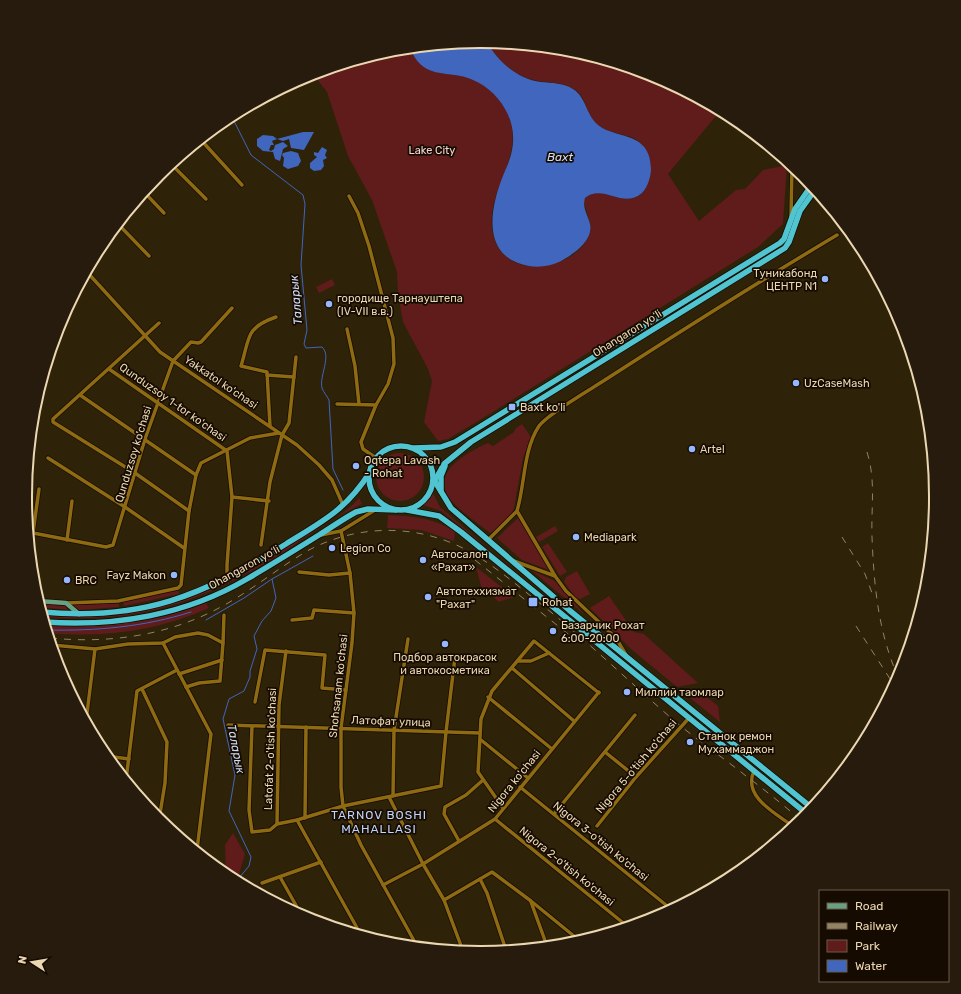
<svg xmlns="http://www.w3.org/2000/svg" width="961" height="994" font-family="Rubik,sans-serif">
	<rect width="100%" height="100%" fill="#2e2209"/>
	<!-- green -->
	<g fill="#601b1b">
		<path d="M487,42L570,50L655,76L720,111L668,174L699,221L736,190L745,189L763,170L787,165L783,224L758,247L480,420L448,439L438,441L424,422L432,381L428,369L403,322L398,293L397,272L372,200L348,156L327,92L313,74L392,50L410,48C423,78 442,71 466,77C480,81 494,91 502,104C536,153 477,192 495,241C511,282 579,269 590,232C592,224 585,210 584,200C600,179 627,215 645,189C655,173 651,144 631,137C619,133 608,133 597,124C586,115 587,97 574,89C563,82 551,83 539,81C516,78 498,61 487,42Z"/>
		<polygon points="332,279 335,285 319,293 316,287"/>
		<path d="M522,424L531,437L523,458L514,508C510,519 501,528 490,533C478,523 456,509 448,496C432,470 470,451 488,443L493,446L514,432L516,428Z"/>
		<circle cx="400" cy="477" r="24"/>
		<polygon points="433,493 440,507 490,550 441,511 423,505"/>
		<path d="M359,498L362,504C334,517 308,536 282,553C200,603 141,624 43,617V615C111,621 176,609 237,577C257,566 276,553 296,541C317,528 343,517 359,498Z"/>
		<path d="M388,515C412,516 435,518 455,532L454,541L421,530L387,528Z"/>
		<polygon points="518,518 549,570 522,560 497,538"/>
		<polygon points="555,526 558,531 539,542 536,537"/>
		<polygon points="548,543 567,572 560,576 542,547"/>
		<polygon points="476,567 514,597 499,602 481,586"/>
		<polygon points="531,570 555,581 585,615"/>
		<polygon points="577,571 590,594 580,599 576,598 564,582 566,577"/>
		<polygon points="178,590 179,594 124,606 123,602"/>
		<polygon points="609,596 634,632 644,634 698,683 677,687 631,649 590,608"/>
		<polygon points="39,603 65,606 68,610 40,607"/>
		<polygon points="119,603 119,607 79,610 72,605"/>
		<path d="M206,603L209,608C157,631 104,638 48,633L46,625C101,629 154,623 206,603Z"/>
		<polygon points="700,692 718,706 720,722 685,694"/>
		<polygon points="233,833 245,854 237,881 226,874 225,845"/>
	</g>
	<!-- water -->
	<g fill="#4066be">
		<path d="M481,42H487C498,62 518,79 541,82C552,83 564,83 573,89C586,97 586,114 597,124C615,140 650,130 651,168C651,176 648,187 642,193C623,210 603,183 585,198C582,208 588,215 590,224C594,241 571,256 559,262C546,268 531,268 518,263C483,250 491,208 501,181C505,170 510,161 512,150C515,135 512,121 505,109C497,94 482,82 465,77C442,71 422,78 410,48Z"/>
		<polygon points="303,132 314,132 304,150 291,148 289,139 283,141 277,139"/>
		<polygon points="263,135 273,136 277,139 272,141 274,145 271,145 269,150 271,151 274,149 275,145 283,142 288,146 283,149 280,161 275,159 273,152 263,151 257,146 257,139"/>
		<polygon points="322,147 327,150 325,155 327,158 323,160 324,166 321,170 314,171 310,168 310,163 317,157 314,155 314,152 318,153"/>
		<polygon points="291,151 298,153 301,161 298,166 288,169 283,166 284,158 282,155 283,153"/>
	</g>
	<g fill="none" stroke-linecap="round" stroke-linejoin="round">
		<!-- stream -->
		<g stroke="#4066be" stroke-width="1">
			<path d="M230,117L235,123L251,155L303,195L305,204L301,265L307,330L304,344L306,348L322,347C332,356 319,376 322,388C324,393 327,396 329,400L333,469L343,490"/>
			<polyline points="206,620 244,598 272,579"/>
			<path d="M47,630C96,631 144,627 191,612"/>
			<polyline points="239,882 239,878 249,866 251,857 229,811 235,775 223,719 229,699 244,691 250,677 250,671 257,649 254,636 262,621 271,611 276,598 272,579 313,556"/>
		</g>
		<!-- minor casing -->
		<g stroke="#160b00" stroke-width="5">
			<g id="minor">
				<polyline points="252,105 270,98 296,81"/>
				<polyline points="201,140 242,185"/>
				<polyline points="171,164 206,199"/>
				<polyline points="792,166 801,182 811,186"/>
				<polyline points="144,192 164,213"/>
				<polyline points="349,196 358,213 369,246 393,338 394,364 388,384 376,405 361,442 363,449 376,458"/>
				<polyline points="791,217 792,166"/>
				<polyline points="118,224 149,256"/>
				<polyline points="87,272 160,352 297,445 319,465 332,480 343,505"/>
				<polyline points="159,323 53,419 53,422 135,473 189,511"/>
				<polyline points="347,329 355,366 359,404"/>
				<polyline points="109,369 227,451 232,497 227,565 227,572 230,577"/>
				<polyline points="267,375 294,377"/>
				<polyline points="80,395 196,475"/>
				<polyline points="337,404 376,405"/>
				<path d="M270,426L267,372L241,366C250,337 245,328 276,317"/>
				<polyline points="48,458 125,507 184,548"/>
				<polyline points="39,489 33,533 106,547 113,545 145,439 173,361 191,342 198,343 201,342 232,308"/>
				<polyline points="232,497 269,501"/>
				<polyline points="341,531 350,573 354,613 352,643 341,728 341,787 343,806 361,845 417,946"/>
				<polyline points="321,535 341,531 375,510"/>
				<polyline points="67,540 72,501"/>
				<polyline points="488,540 517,511"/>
				<polyline points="261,545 270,482 282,435 289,423 296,357"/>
				<polyline points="514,561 555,576"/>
				<polyline points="299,572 329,575 350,573"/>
				<polyline points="66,603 118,601 178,588 181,585 189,511 196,475 201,463 250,438 279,433"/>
				<polyline points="292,620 312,618 314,610 354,613"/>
				<polyline points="163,643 211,734 197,850"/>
				<polyline points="223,643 224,615"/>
				<polyline points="52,645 95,649 128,644 163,643 175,637 198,633 208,635 223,643 220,681 199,683 186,687"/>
				<path d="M626,655L616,638L566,591L555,576L517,511C525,485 523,450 539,426C547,414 593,388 608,378C684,329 760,281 837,235"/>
				<polyline points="518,661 531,661 549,653"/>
				<polyline points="512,668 574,721"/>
				<polyline points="179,674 222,660"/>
				<polyline points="142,689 167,742 165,783 159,820"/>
				<polyline points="488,697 552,749"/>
				<polyline points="255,702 265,650 325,655 322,688 346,690"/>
				<polyline points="86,721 95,649"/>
				<polyline points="228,725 480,733"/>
				<polyline points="252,726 249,810 252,832 270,830 277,824 297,820 343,806 441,786 446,732 455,657"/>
				<polyline points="481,740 528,778"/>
				<polyline points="605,752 636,777"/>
				<polyline points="107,756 129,759"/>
				<path d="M754,771C742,797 777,814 794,827"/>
				<polyline points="126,780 137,691 177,670"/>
				<polyline points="520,787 671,909"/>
				<polyline points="393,796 394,730 408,639"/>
				<polyline points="389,797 423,864 444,900 463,951"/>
				<polyline points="503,808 478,772 481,719 492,691 534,641 599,693"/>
				<polyline points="554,814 635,715"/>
				<polyline points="305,818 306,727"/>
				<polyline points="495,819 627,926"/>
				<polyline points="297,820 361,935"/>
				<polyline points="277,824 279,705 286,651"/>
				<polyline points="597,826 636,777 689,718"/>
				<polyline points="459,841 444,814 445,807 466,795 483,780"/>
				<polyline points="280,877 302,916"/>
				<polyline points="480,879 487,893 506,950"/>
				<polyline points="262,883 321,862"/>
				<polyline points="383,885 423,864 495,819 599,692"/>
				<polyline points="444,900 492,872 531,901 580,941"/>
				<polyline points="531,902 547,946"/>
			</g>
		</g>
		<!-- major casing -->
		<g stroke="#160b00" stroke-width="6">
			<polyline id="major" points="38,601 66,603 79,614"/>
		</g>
		<!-- highway casing -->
		<g stroke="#160b00" stroke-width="7">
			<g id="highway">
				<circle cx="401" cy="478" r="32"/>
				<polyline points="414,448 441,447 455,442 780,243 784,239 795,209 811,186"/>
				<polyline points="434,480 451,508 569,610 812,808"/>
				<polyline points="434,482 444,464 471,442 785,248 789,242 800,211 815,190"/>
				<polyline points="441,491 441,476 445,466"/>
				<polyline points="407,510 439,516 461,532 807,814"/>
				<path d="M42,612C143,621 202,596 286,544C323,521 346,510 370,472"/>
				<path d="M45,622C115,627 186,615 247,579C271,565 295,550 319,535C332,527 343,519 356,512L368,509L396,510"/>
			</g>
		</g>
		<!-- minor -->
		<use href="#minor" stroke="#8e6b12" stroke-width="3.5"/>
		<!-- major -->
		<use href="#major" stroke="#69a084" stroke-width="4.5"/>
		<!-- highway -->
		<use href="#highway" stroke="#50c4d0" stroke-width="5.5"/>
		<!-- rail -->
		<g stroke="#938364" stroke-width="1" stroke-dasharray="7 7" stroke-linecap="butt">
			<path d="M867,452C876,480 871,507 872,537C874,586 878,631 898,677"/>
			<polyline points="842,537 865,574 872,593"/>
			<polyline points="475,560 577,641"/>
			<polyline points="856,626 894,685"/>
			<path d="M50,638C112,644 173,635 228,603C256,587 281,566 309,550C362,522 426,524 477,556C498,569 517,585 537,601C583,637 625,678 670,717C694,738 721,756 746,776C765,790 783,805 801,820"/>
		</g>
	</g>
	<!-- markers -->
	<g fill="#95b7fd" stroke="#160b00" stroke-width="1.5">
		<circle cx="825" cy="279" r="4"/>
		<circle cx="329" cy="304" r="4"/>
		<circle cx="796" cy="383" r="4"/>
		<rect x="508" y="403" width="8" height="8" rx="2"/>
		<circle cx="692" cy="449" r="4"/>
		<circle cx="356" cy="466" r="4"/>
		<circle cx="576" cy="537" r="4"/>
		<circle cx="332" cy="548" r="4"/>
		<circle cx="423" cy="560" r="4"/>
		<circle cx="174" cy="575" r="4"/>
		<circle cx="67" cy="580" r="4"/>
		<circle cx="428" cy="597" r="4"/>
		<rect x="528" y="597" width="10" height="10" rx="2"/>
		<circle cx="553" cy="631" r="4"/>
		<circle cx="445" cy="644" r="4"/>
		<circle cx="627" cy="692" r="4"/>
		<circle cx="690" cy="742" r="4"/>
	</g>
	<g text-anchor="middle" stroke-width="3.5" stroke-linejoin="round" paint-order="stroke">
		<!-- park labels -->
		<g font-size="11" fill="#f2d4d1" stroke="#160b00">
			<text x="432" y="154">Lake City</text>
		</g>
		<!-- poi labels -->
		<g font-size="11" fill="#ebd8b3" stroke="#160b00" text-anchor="start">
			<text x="817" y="277" text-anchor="end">Туникабонд<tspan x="817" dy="13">ЦЕНТР N1</tspan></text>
			<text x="337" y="302">городище Тарнауштепа<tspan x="337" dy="13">(IV-VII в.в.)</tspan></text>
			<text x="804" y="387">UzCaseMash</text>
			<text x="520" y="411">Baxt ko'li</text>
			<text x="700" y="453">Artel</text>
			<text x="364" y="464">Oqtepa Lavash<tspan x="364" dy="13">- Rohat</tspan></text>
			<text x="584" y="541">Mediapark</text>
			<text x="340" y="552">Legion Co</text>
			<text x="431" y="558">Автосалон<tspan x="431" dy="13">«Рахат»</tspan></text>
			<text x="166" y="579" text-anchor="end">Fayz Makon</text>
			<text x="75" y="584">BRC</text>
			<text x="436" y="595">Автотеххизмат<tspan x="436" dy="13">"Рахат"</tspan></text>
			<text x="542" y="606">Rohat</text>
			<text x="561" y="629">Базарчик Рохат<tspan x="561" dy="13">6:00-20:00</tspan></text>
			<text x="445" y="661" text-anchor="middle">Подбор автокрасок<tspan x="445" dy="13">и автокосметика</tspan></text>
			<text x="635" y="696">Миллий таомлар</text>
			<text x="698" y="740">Станок ремон<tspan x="698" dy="13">Мухаммаджон</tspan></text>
		</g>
		<!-- street labels -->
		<g font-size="11" fill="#ebd8b3" stroke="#160b00">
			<text transform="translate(627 333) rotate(-32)" y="4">Ohangaron yoʻli</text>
			<text transform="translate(221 382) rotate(34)" y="4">Yakkatol ko'chasi</text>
			<text transform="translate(173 402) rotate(35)" y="4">Qunduzsoy 1-tor ko'chasi</text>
			<text transform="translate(133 454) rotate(-73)" y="4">Qunduzsoy ko'chasi</text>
			<text transform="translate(244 567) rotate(-29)" y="4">Ohangaron yoʻli</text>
			<text transform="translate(338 686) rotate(-84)" y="4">Shohsanam ko'chasi</text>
			<text transform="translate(391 721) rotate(2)" y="4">Латофат улица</text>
			<text transform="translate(270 749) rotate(-88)" y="4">Latofat 2-o'tish ko'chasi</text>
			<text transform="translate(636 766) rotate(-50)" y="4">Nigora 5-o'tish ko'chasi</text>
			<text transform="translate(514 781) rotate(-51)" y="4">Nigora ko'chasi</text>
			<text transform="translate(601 841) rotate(39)" y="4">Nigora 3-o'tish ko'chasi</text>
			<text transform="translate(567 866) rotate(39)" y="4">Nigora 2-o'tish ko'chasi</text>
		</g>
		<!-- water labels -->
		<g font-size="12" font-style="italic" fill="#d0dcf4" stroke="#160b00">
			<text x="560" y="161">Baхt</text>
			<text transform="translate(296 300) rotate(-95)" y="4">Таларык</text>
			<text transform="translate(236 749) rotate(79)" y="4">Таларык</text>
		</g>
		<!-- neighbourhood labels -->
		<g font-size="12" letter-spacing="1" fill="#c0d4fc" stroke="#160b00">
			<text x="379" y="819">TARNOV BOSHI<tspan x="379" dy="14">MAHALLASI</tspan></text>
		</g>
	</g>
	<!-- crop -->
	<path d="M0 0H961V994H0ZM480 48H481A448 448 0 0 1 929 496V498A448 448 0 0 1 481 946H480A448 448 0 0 1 32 498V496A448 448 0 0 1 480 48Z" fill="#271b0e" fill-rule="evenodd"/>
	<path fill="none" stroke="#ebd8b3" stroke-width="2" d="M480 48H481A448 448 0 0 1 929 496V498A448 448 0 0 1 481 946H480A448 448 0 0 1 32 498V496A448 448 0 0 1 480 48Z"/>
	<!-- legend -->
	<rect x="819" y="890" width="130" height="92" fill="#160b00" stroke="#6b5d48"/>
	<rect x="827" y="903" width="20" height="6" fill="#69a084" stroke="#6b5d48"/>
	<text x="855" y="910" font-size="12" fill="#ebd8b3">Road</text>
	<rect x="827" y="923" width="20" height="6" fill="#938364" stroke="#6b5d48"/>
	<text x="855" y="930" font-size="12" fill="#ebd8b3">Railway</text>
	<rect x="827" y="940" width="20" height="12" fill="#601b1b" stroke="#6b5d48"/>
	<text x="855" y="950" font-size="12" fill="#ebd8b3">Park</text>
	<rect x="827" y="960" width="20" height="12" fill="#4066be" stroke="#6b5d48"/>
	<text x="855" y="970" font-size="12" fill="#ebd8b3">Water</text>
	<!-- north arrow -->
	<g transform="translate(32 962) rotate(282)" stroke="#160b00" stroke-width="3" paint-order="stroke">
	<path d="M0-3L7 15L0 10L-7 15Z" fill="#ebd8b3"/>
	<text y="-6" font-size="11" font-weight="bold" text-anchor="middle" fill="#ebd8b3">N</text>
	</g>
</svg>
